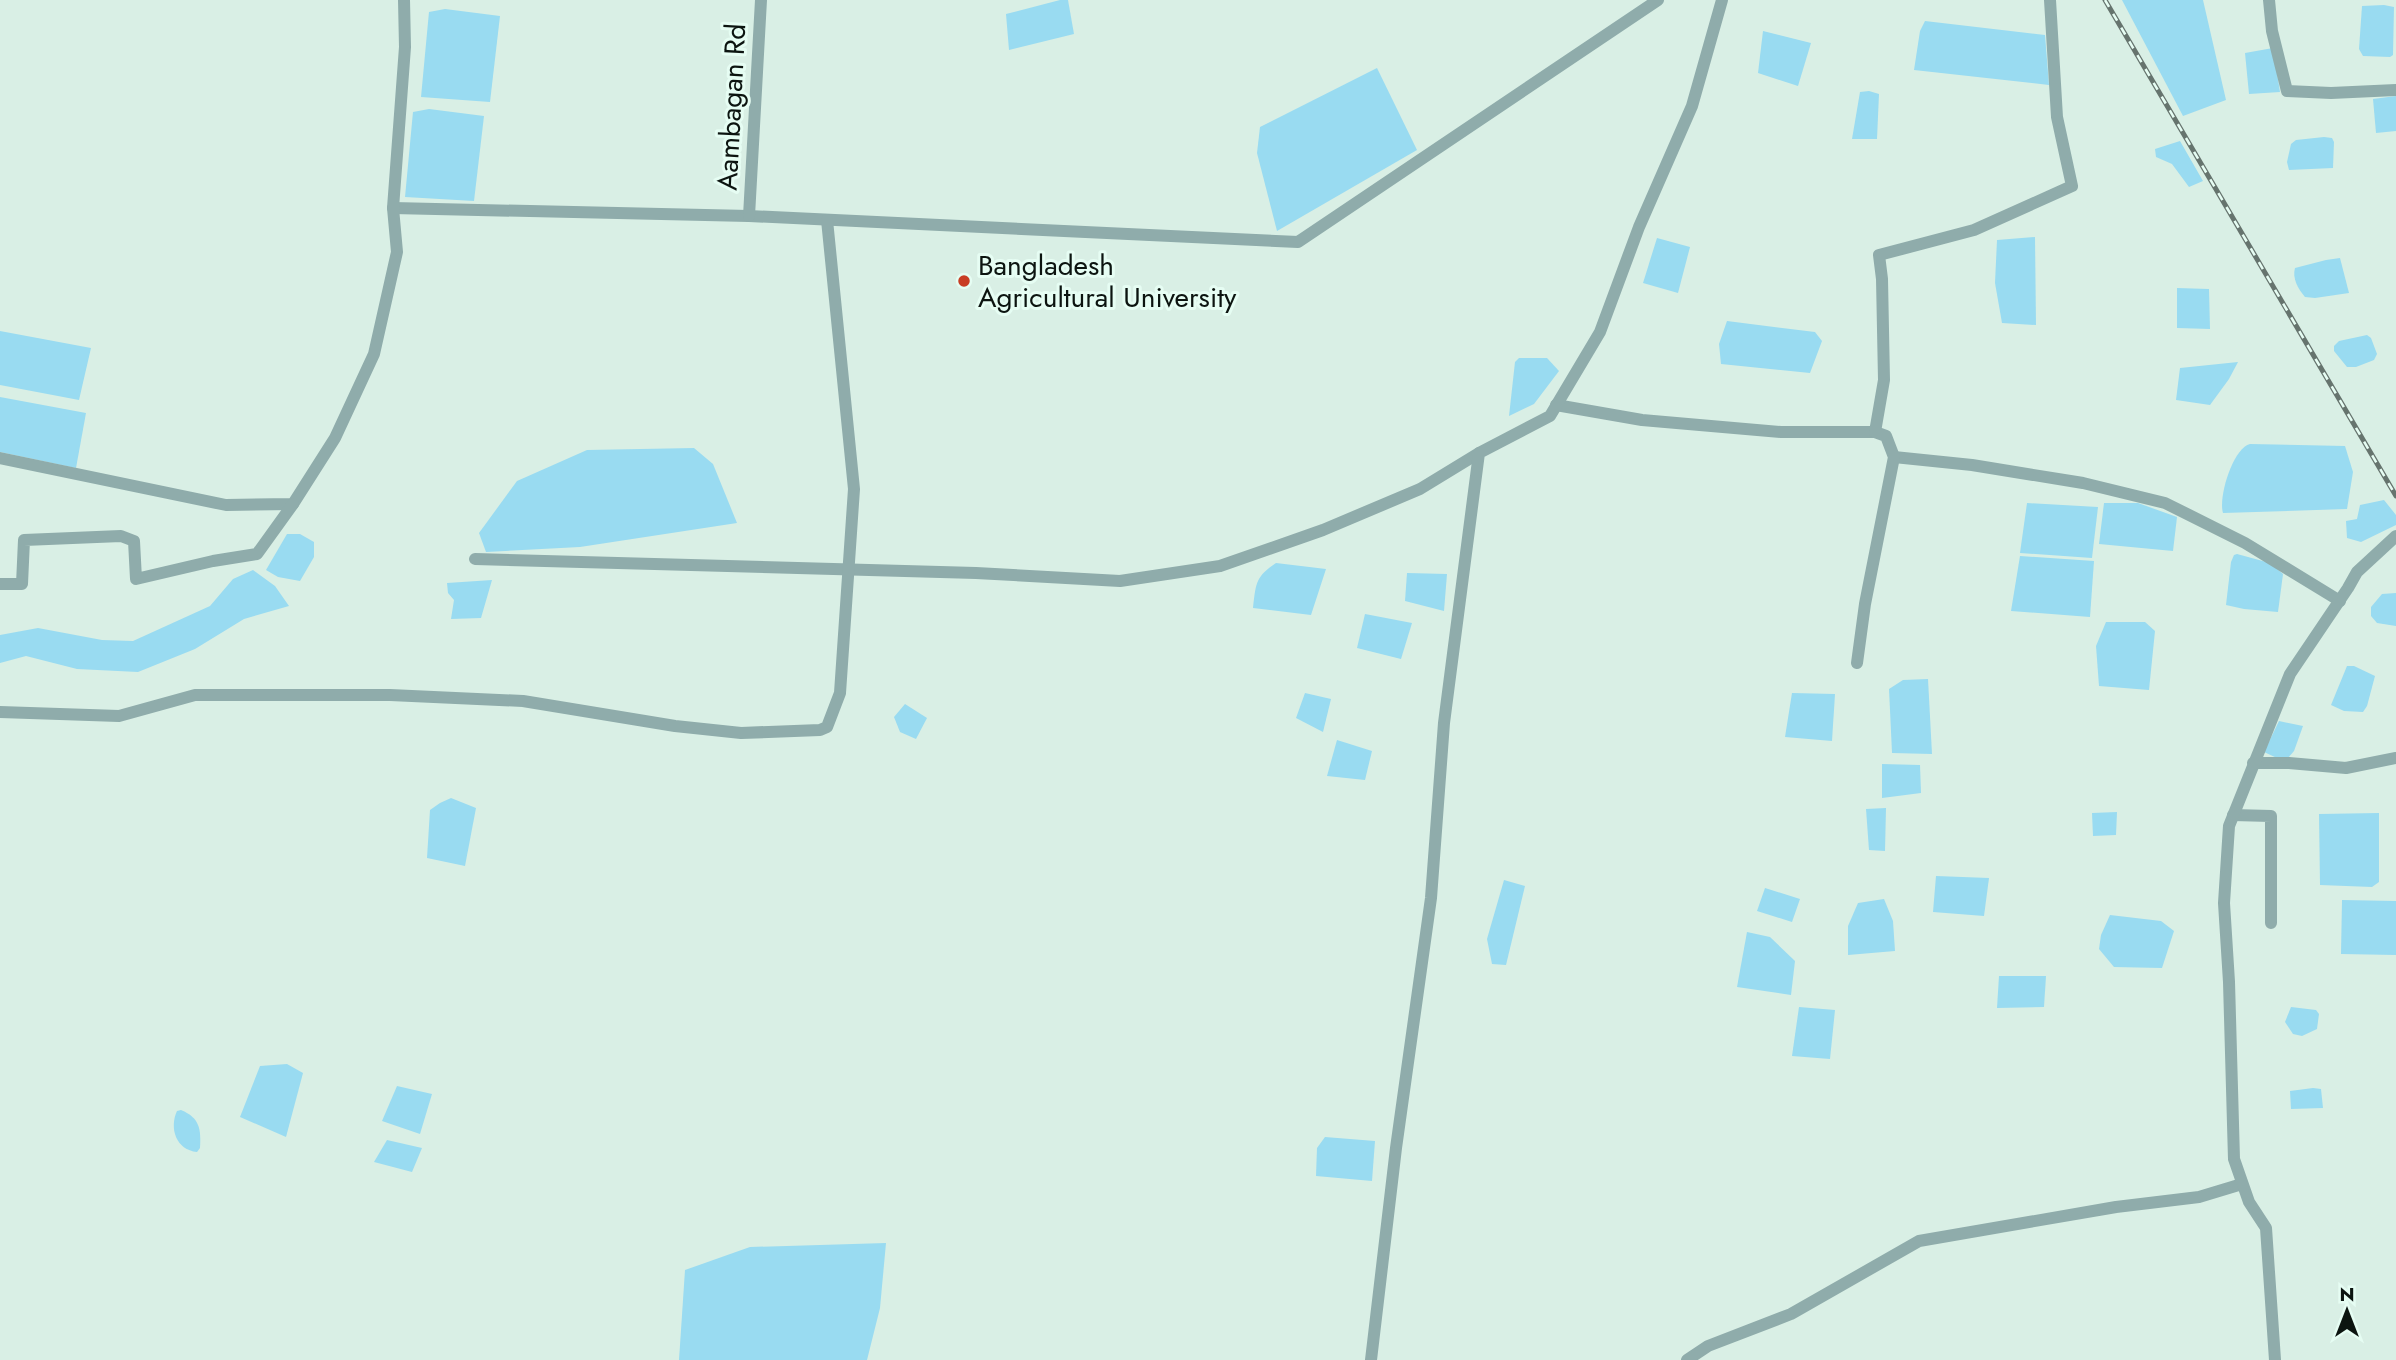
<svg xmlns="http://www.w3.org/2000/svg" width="2396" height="1360" font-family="Jost,sans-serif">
	<rect width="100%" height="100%" fill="#d9efe5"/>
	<!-- water -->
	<g fill="#99dbf1">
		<polygon points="1060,0 1068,0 1074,34 1009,50 1006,14"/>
		<polygon points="2122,0 2203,0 2226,100 2183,116"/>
		<polygon points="2384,5 2394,7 2393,55 2390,57 2363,56 2359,49 2362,6"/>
		<polygon points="445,9 500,16 490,102 421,97 429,12"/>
		<polygon points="1925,21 2045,35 2049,85 1914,70 1920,31"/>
		<polygon points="1763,31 1811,43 1798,86 1758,73"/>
		<polygon points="2273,48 2280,92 2249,94 2245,53"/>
		<polygon points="1377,68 1417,150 1277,231 1257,153 1260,127"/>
		<polygon points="1869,91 1879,94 1877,139 1852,139 1860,92"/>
		<polygon points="2396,96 2396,131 2376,133 2373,99"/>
		<polygon points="429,109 484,116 474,201 405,197 413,112"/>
		<polygon points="2324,137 2332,138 2334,142 2333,168 2289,170 2287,162 2291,144 2296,140"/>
		<polygon points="2180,141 2203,181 2189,187 2172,164 2156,157 2155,149"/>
		<polygon points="2035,237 2036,325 2002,323 1995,283 1997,240"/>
		<polygon points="1657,238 1690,247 1678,293 1643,283"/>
		<path d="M2340,258L2349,293L2315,298L2305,297C2298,289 2292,278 2295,268L2326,260Z"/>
		<polygon points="2177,288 2209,289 2210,329 2177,328"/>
		<polygon points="1727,321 1815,332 1822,341 1810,373 1721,364 1719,344"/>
		<polygon points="0,331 91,348 79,400 0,385"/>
		<polygon points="2367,335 2371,338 2377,354 2374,360 2356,367 2347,367 2334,351 2334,346 2339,341"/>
		<polygon points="1519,358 1547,358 1559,371 1534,404 1509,416 1515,362"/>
		<polygon points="2238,362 2229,379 2210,405 2176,400 2180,368"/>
		<polygon points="0,397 86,413 76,468 0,452"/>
		<path d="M2250,444L2345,446L2353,472L2347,509L2223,513C2218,497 2233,448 2250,444Z"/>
		<polygon points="694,448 713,464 737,523 580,547 486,552 479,533 517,481 587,450"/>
		<polygon points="2384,500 2396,515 2396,525 2361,542 2347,538 2346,521 2357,519 2360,505"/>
		<polygon points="2027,503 2098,507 2092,558 2020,553"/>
		<polygon points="2104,503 2138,503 2177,517 2173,551 2099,544"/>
		<polygon points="287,534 300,534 314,542 314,557 300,581 278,577 266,570"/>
		<polygon points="2237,554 2270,563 2283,574 2278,612 2244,609 2226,605 2231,562 2234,555"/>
		<polygon points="2020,556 2094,561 2090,617 2011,611"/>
		<path d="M1276,563L1326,569L1311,615L1253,608C1256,584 1255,577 1276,563Z"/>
		<polygon points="253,570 275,586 289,606 244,619 195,649 138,672 77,669 26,656 0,663 0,635 38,628 102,640 133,641 210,606 233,579"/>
		<polygon points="1407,573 1447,574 1444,611 1405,601"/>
		<polygon points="492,580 481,618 451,619 454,600 448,593 447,583"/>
		<polygon points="2396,593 2396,626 2377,623 2371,616 2371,607 2382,594"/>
		<polygon points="1365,614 1412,623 1401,659 1357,648"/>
		<polygon points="2106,622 2145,622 2155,631 2149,690 2099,686 2096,646"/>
		<polygon points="2347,666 2354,666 2375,676 2367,706 2363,712 2344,711 2331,705"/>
		<polygon points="1928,679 1932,754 1892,753 1889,689 1903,680"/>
		<polygon points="1305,693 1331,699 1323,732 1296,718"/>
		<polygon points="1792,693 1835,694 1832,741 1785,737"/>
		<polygon points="905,704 927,718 916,739 900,732 894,717"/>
		<polygon points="2279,721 2303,726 2294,751 2288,758 2277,758 2264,752"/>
		<polygon points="1337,740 1372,751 1365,780 1327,776"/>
		<polygon points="1882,764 1920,765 1921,793 1882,798"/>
		<polygon points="451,798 476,808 465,866 427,858 430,810 440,803"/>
		<polygon points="1886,808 1885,851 1869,850 1866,809"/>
		<polygon points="2117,812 2116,835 2093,836 2092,813"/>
		<polygon points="2379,813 2379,882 2372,887 2320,885 2319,814"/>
		<polygon points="1936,876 1989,878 1984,916 1933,912"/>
		<polygon points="1504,880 1525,886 1506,965 1492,964 1487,939"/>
		<polygon points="1765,888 1800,899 1792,922 1757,911"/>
		<polygon points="1884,899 1893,921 1895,951 1848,955 1848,926 1858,903"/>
		<polygon points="2342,900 2396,901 2396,955 2341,954"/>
		<polygon points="2110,915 2161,921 2174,931 2162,968 2114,967 2099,949 2101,935"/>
		<polygon points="1747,932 1770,937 1795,961 1791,995 1737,987"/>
		<polygon points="1999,976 2046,976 2044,1007 1997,1008"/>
		<polygon points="1799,1007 1835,1010 1830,1059 1792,1056"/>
		<polygon points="2291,1007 2316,1010 2319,1014 2317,1029 2302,1036 2293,1034 2285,1022"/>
		<polygon points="287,1064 303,1073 286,1137 240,1117 260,1066"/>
		<polygon points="397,1086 432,1094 420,1134 382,1121"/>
		<polygon points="2313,1088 2321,1089 2323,1108 2291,1109 2290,1091"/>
		<path d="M181,1110C200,1118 201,1129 200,1148L197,1152C176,1150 169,1128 177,1111Z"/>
		<polygon points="1325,1137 1375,1141 1372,1181 1316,1176 1317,1148"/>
		<polygon points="387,1140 422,1148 412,1172 374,1162"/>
		<polygon points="886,1243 880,1308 867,1360 679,1360 685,1270 750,1247"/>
	</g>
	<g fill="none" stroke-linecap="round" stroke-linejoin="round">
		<!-- minor -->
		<g stroke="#8facab" stroke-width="12">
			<polyline points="2269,0 2272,31 2287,91 2331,93 2396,90"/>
			<polyline points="393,208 749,216 1298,242 1658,0"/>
			<polyline points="749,216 761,0"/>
			<polyline points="1556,405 1642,420 1781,432 1875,432"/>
			<polyline points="1894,457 1972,465 2083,483 2165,503 2245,543 2340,601"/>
			<polyline points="0,458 226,505 293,504 335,438 374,354 397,252 393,208 405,47 404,0"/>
			<polyline points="475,559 976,573 1120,581 1220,566 1323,530 1420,489 1479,453"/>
			<polyline points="0,584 22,584 24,540 121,536 134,541 136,579 213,561 257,554 293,504"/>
			<polyline points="1857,663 1865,604 1894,457 1886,436 1875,432 1884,380 1882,279 1879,255 1974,230 2072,186 2057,117 2050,0"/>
			<polyline points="0,712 119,716 195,695 390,695 523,701 675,726 741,733 820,730 827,727 840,693 854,489 827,220"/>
			<polyline points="2253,763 2289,763 2346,768 2396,758"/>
			<polyline points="2233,815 2271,816 2271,923"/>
			<polyline points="1371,1360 1396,1148 1431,898 1444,723 1479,453 1550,416 1600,332 1639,227 1692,106 1722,0"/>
			<polyline points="1687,1360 1708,1346 1791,1314 1919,1241 2116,1207 2199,1197 2242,1184"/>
			<polyline points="2275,1360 2266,1228 2249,1202 2234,1159 2229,982 2224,903 2229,826 2290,674 2348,588 2357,572 2396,536"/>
		</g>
		<!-- rail casing -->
		<g stroke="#66746e" stroke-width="5">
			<polyline id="rail" points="2105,0 2396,496"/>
		</g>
		<!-- rail -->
		<use href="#rail" stroke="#e6fdf3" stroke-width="2.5" stroke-dasharray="8" stroke-linecap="butt"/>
	</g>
	<!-- markers -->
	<circle fill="#c83d24" stroke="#e6fdf3" stroke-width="2.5" cx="964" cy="281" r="7"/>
	<g text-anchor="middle" stroke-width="6" stroke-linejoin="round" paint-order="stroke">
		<!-- street labels -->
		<g font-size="28" fill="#0c1410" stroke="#e6fdf3">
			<text transform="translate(731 107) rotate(-87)" y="10">Aambagan Rd</text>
		</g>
		<!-- poi labels -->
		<g font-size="28" fill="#0c1410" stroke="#e6fdf3" text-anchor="start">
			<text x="978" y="275">Bangladesh<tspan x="978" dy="32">Agricultural University</tspan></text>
		</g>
	</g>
	<!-- north arrow -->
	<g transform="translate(2347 1311)" stroke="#e6fdf3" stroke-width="5" paint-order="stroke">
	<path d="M0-5L12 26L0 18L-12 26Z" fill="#0c1410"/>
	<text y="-10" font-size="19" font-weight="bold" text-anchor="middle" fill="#0c1410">N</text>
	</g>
</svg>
